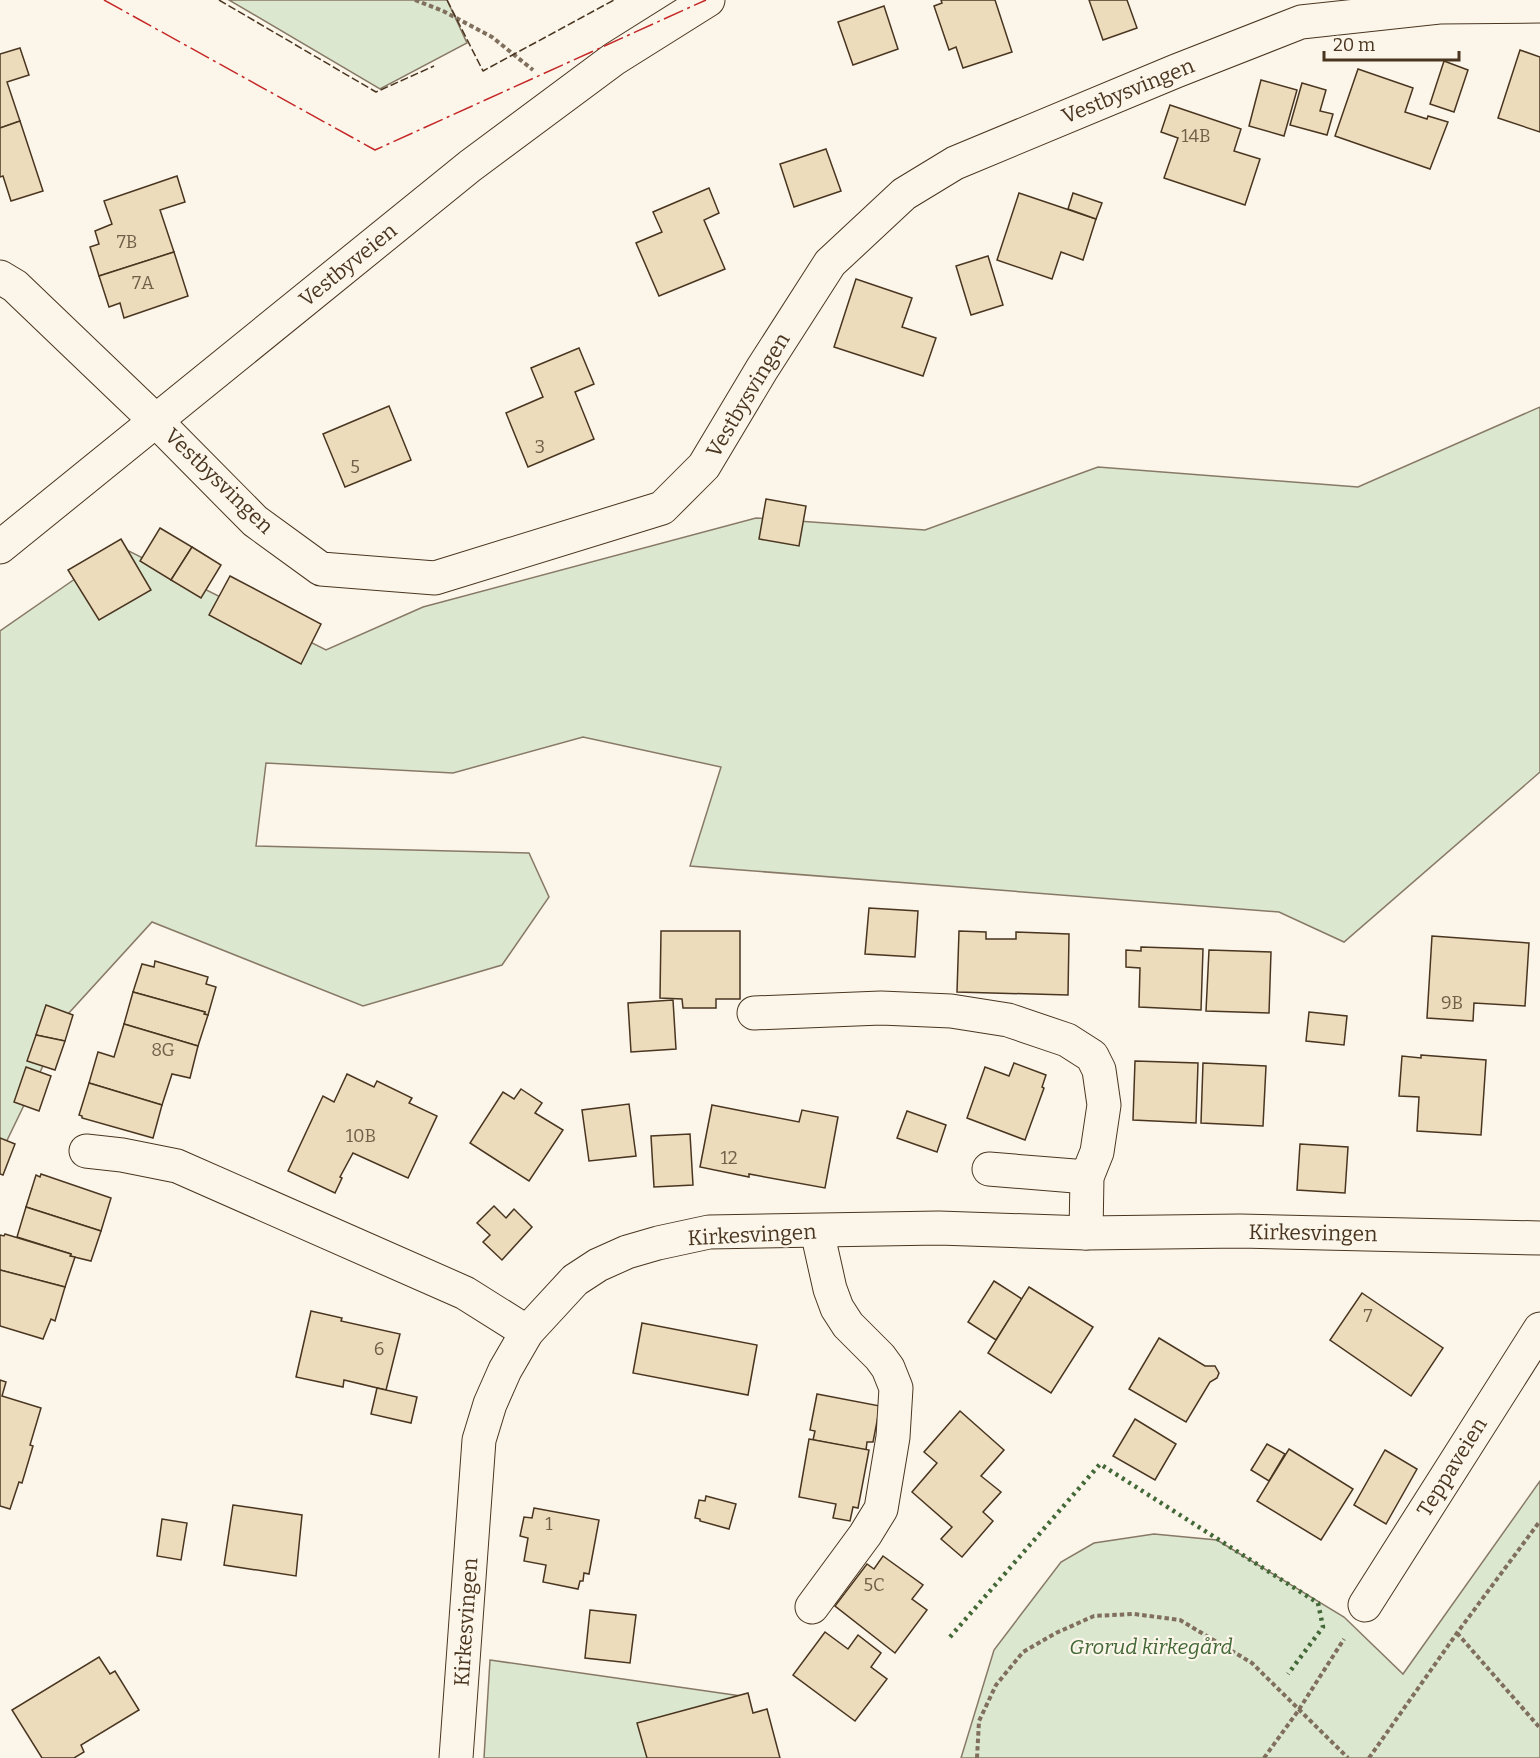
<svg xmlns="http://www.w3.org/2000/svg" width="1540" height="1758" font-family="Bitter,serif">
	<rect width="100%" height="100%" fill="#fbf6e9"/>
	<!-- green -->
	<g fill="#dce7d0" stroke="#887966" stroke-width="1.5">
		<polygon points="229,0 447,0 467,43 380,89"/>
		<polygon points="1540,407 1540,772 1344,942 1279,912 690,866 721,767 583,737 453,773 266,763 256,846 529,853 549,897 502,965 363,1006 152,922 68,1014 0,1155 0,631 121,547 326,650 423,607 756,518 925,530 1098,467 1358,487"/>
		<polygon points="1540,1481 1540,1758 961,1758 994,1650 1061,1562 1094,1543 1154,1534 1217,1540 1344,1617 1403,1674"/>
		<polygon points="490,1660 748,1697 649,1758 484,1758"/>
	</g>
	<!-- building -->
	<g fill="#ecdcbc" stroke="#4a3520" stroke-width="1.5">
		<polygon points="941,0 995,0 1012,52 963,68 956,47 949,50 934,6 942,3"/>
		<polygon points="1089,0 1127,0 1137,28 1103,40"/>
		<polygon points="884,6 898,49 853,65 838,22"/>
		<polygon points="20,48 29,75 7,82 20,121 0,128 0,54"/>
		<polygon points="1520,50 1540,57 1540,132 1498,118"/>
		<polygon points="1444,61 1468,70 1454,112 1430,104"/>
		<polygon points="1358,69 1413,88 1405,112 1427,119 1428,116 1448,122 1430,169 1335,136"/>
		<polygon points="1261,80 1297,90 1284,136 1249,126"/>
		<polygon points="1302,83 1326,90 1320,111 1333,114 1327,135 1290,125"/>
		<polygon points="1170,105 1241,129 1234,151 1260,159 1245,205 1164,178 1178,138 1161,132"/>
		<polygon points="20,121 43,191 11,201 3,176 0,177 0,128"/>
		<polygon points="826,149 841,191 794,207 780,164"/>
		<polygon points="177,176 185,202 160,210 174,252 99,276 90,247 99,244 95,231 112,224 104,201"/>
		<polygon points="709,188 719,213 704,220 725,269 659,296 636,243 662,232 653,212"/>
		<polygon points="1019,193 1096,219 1083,260 1061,252 1052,279 997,260"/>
		<polygon points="1073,193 1102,203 1096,219 1068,209"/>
		<polygon points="174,252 188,296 124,318 120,303 109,307 99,276"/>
		<polygon points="988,256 1003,305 971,315 956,266"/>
		<polygon points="856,279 912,298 902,327 936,338 923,376 834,347"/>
		<polygon points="579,348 594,384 575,392 594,439 528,467 506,413 543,397 531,368"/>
		<polygon points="389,406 411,460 345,487 323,434"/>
		<polygon points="766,499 806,506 799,546 759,539"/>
		<polygon points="160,528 192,547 171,580 140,561"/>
		<polygon points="121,539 151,590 99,620 68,570"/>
		<polygon points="192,547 221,565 201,598 171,580"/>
		<polygon points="230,576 321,624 301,664 209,615"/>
		<polygon points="869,908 918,911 915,957 865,954"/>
		<polygon points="661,931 740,931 740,999 716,999 716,1008 683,1008 682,999 660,998"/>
		<polygon points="959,931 986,932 986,939 1016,939 1016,932 1069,934 1068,995 957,992"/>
		<polygon points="1432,936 1529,943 1525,1006 1474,1003 1473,1021 1427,1018"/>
		<polygon points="1141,947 1203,949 1201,1010 1139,1007 1140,968 1126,967 1126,950 1141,951"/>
		<polygon points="1209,950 1271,952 1269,1013 1206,1011"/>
		<polygon points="155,961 208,977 206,984 216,987 208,1015 204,1014 205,1012 133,992 142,964 154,967"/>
		<polygon points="133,992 205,1012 204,1014 208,1015 198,1046 124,1024"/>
		<polygon points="673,1000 676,1049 631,1052 628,1003"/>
		<polygon points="46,1005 73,1015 65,1041 36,1035"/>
		<polygon points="1309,1012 1347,1016 1344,1045 1306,1041"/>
		<polygon points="124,1024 198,1046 190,1078 172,1074 162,1105 89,1083 98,1052 114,1057"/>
		<polygon points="36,1035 65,1041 55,1070 27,1061"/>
		<polygon points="1421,1055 1486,1060 1481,1135 1417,1131 1419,1097 1399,1096 1402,1056 1421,1058"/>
		<polygon points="1135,1061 1198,1063 1196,1123 1133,1120"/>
		<polygon points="1014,1063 1046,1075 1042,1087 1044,1088 1025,1140 967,1118 985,1067 1009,1076"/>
		<polygon points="1203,1063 1266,1066 1263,1126 1201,1123"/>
		<polygon points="26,1067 51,1076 39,1111 14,1102"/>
		<polygon points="347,1074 374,1087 377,1081 412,1098 409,1103 437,1116 408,1178 353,1153 340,1177 342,1178 335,1193 288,1171 323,1096 334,1102"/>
		<polygon points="89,1083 162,1105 153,1138 82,1118 82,1116 79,1115"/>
		<polygon points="521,1089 542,1103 535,1113 563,1130 529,1181 470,1143 503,1092 514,1099"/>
		<polygon points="629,1104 636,1156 589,1161 582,1110"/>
		<polygon points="712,1105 799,1122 802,1110 838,1117 825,1188 749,1174 749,1177 700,1167"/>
		<polygon points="907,1111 946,1125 937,1152 897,1138"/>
		<polygon points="690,1134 693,1185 654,1187 651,1136"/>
		<polygon points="0,1138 15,1144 3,1175 0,1174"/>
		<polygon points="1300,1144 1348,1147 1345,1193 1297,1190"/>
		<polygon points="41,1174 111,1198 101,1231 26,1207 36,1175 40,1177"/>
		<polygon points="494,1206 506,1218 514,1209 532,1227 502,1260 483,1242 490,1235 477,1223"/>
		<polygon points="26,1207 101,1231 91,1261 70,1256 71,1254 17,1237"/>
		<polygon points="5,1234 71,1254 70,1256 75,1257 65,1287 0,1270 0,1235 4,1236"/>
		<polygon points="0,1270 65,1287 55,1321 51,1319 43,1339 0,1326"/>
		<polygon points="994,1281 1022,1299 996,1340 968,1322"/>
		<polygon points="1029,1287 1093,1327 1051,1393 988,1353"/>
		<polygon points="1362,1293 1443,1348 1411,1396 1330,1340"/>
		<polygon points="311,1311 342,1318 341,1321 400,1334 386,1390 344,1380 343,1387 296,1377"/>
		<polygon points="642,1323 757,1345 748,1395 633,1373"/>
		<polygon points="1159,1338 1205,1366 1215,1366 1219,1373 1217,1378 1210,1382 1186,1422 1129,1389"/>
		<polygon points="0,1380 6,1382 2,1396 41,1408 30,1445 33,1446 22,1483 19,1482 10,1509 0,1506"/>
		<polygon points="377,1388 417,1397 411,1423 371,1414"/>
		<polygon points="817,1394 880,1406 873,1442 867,1442 866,1450 813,1440 815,1431 810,1430"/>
		<polygon points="960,1411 1004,1450 981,1476 1001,1492 983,1512 993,1521 962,1557 941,1539 952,1527 912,1492 937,1463 924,1452"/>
		<polygon points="1135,1419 1176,1444 1155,1480 1113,1456"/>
		<polygon points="809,1439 869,1450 858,1508 853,1507 850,1521 833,1518 836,1504 799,1497"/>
		<polygon points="1267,1444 1285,1454 1269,1481 1251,1470"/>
		<polygon points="1289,1449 1353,1489 1321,1540 1257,1501"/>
		<polygon points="1385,1450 1417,1469 1386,1524 1354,1505"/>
		<polygon points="706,1496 736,1504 729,1529 700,1521 700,1519 695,1518 699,1500 705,1501"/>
		<polygon points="233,1505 302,1515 296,1576 224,1565"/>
		<polygon points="534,1508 599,1520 589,1574 584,1573 583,1581 580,1581 578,1589 543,1582 546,1565 524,1561 528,1538 520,1536 524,1517 532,1518"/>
		<polygon points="162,1519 187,1523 181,1560 157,1556"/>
		<polygon points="883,1556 923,1585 912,1599 927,1610 895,1653 835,1606 867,1564 874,1569"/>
		<polygon points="590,1610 636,1615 630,1663 585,1658"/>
		<polygon points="825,1632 848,1649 858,1635 881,1653 871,1667 887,1679 855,1721 793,1675"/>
		<polygon points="99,1657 110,1674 115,1671 139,1710 81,1745 84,1752 74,1758 42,1758 12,1710"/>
		<polygon points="748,1693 753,1713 767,1709 780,1758 647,1758 637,1723"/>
	</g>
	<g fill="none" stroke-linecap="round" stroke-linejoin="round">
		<!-- minor casing -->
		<g stroke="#4a3520" stroke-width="35">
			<g id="minor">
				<polyline points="0,277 15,286 156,421 255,521 321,569 435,578 662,508 704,466 762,369 830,263 904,194 955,163 1176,71 1301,22 1439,7 1540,6"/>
				<polyline points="0,547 470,166 614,59 708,0"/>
				<polyline points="754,1013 881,1008 951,1011 1008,1020 1067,1040 1092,1056 1099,1070 1104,1105 1097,1152 1087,1177 1086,1233"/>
				<polyline points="86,1151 122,1155 177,1166 465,1293 527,1332"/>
				<polyline points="989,1169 1087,1177"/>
				<polyline points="1365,1605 1540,1329"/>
				<polyline points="812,1607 865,1535 881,1509 893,1437 896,1388 888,1368 880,1357 848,1325 837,1308 830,1289 817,1231"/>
				<polyline points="456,1758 479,1440 490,1404 505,1370 527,1332 575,1280 598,1265 627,1252 658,1243 709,1232 939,1228 1086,1233 1240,1231 1540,1238"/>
			</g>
		</g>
		<!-- path -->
		<g stroke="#7f6f5c" stroke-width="4" stroke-dasharray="4.5 3" stroke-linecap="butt">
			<polyline points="415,0 443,11 492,37 533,70"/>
			<polyline points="1457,1633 1540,1728"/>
			<polyline points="977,1758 979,1721 996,1685 1023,1652 1056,1633 1094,1616 1134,1614 1180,1620 1252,1663 1348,1758"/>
			<polyline points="1264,1758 1298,1711 1344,1639"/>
			<polyline points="1369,1758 1457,1633 1540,1521"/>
		</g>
		<!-- minor -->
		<use href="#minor" stroke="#fbf6e9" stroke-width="33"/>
		<!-- hedge -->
		<polyline stroke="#436837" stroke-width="4.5" stroke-dasharray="3 4.5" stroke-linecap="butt" points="950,1637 1100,1464 1318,1603 1323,1627 1288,1674"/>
		<!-- fence -->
		<g stroke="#4a3520" stroke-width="1.5" stroke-dasharray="8 3" stroke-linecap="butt">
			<polyline points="219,0 376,92 434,66"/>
			<polyline points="447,0 483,71 614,0"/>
		</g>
		<!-- power -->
		<polyline stroke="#c62828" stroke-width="1.5" stroke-dasharray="21 4.5 3 4.5" stroke-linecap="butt" points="104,0 375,150 706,0"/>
	</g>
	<g text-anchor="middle" stroke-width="4.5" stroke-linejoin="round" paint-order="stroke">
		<!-- number labels -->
		<g font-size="18" fill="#725f47">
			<text x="1196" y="142">14B</text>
			<text x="127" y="248">7B</text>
			<text x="143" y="289">7A</text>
			<text x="540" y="453">3</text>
			<text x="355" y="473">5</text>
			<text x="1452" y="1009">9B</text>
			<text x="163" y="1056">8G</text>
			<text x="361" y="1142">10B</text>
			<text x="729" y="1164">12</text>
			<text x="1368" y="1322">7</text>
			<text x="379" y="1355">6</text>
			<text x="549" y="1530">1</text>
			<text x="874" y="1591">5C</text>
		</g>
		<!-- street labels -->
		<g font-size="21" fill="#4a3520" stroke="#fbf6e9">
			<text transform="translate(1128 91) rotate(-22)" y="7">Vestbysvingen</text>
			<text transform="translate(348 265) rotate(-39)" y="7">Vestbyveien</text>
			<text transform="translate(748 395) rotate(-59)" y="7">Vestbysvingen</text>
			<text transform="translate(219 481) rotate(44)" y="7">Vestbysvingen</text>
			<text transform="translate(1313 1233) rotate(1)" y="7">Kirkesvingen</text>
			<text transform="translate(752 1235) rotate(-3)" y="7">Kirkesvingen</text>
			<text transform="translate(1452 1467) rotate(-58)" y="7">Teppaveien</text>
			<text transform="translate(466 1622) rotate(-86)" y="7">Kirkesvingen</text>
		</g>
		<!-- park labels -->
		<g font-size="21" font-style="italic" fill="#436837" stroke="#fbf6e9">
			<text x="1151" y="1654">Grorud kirkegård</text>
		</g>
	</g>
	<!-- scale -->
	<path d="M1324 51v9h135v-9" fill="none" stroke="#4a3520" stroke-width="3"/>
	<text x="1333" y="51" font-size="18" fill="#4a3520" stroke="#fbf6e9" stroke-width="4.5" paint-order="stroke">20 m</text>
</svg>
